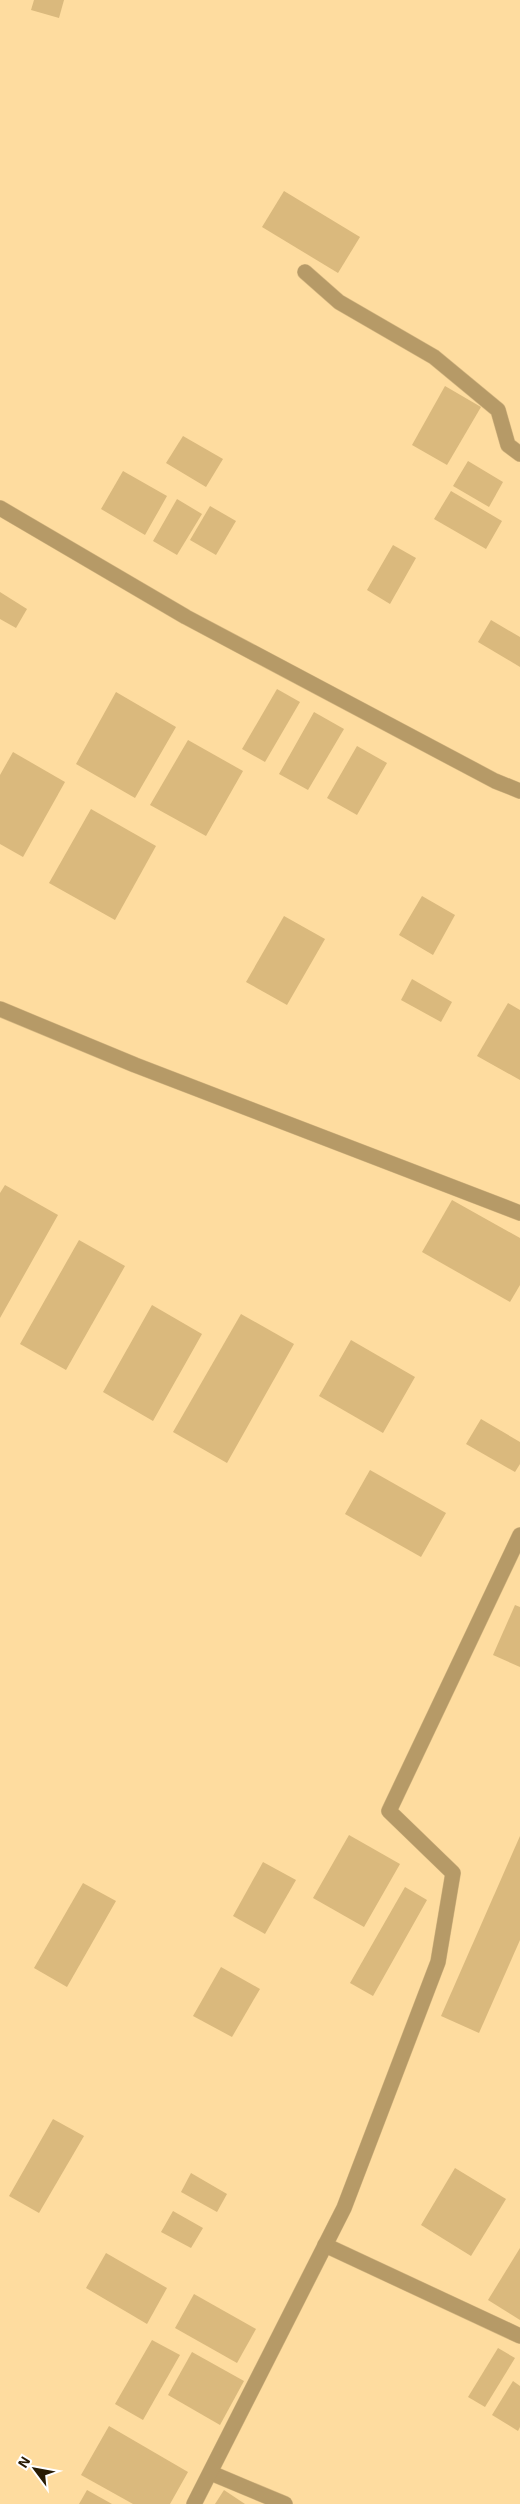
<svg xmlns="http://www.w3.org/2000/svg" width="520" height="2504" font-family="'Exo 2',sans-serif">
	<rect width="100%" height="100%" fill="#fedc9f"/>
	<!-- building -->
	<g fill="#dab97d">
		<polygon points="34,0 64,0 59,18 31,10"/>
		<polygon points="284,191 360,237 338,273 262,227"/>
		<polygon points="445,386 481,407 447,465 412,445"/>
		<polygon points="183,436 223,459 206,487 166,463"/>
		<polygon points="468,461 503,482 489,507 453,486"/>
		<polygon points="123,471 167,496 145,535 101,509"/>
		<polygon points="451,491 502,521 486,549 434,519"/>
		<polygon points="177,499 202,514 177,555 153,541"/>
		<polygon points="210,506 236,521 216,555 190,540"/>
		<polygon points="393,545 416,558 390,604 367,590"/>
		<polygon points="0,592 27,609 16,628 0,619"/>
		<polygon points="491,620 520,637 520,667 478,642"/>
		<polygon points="277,689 300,702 265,762 242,749"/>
		<polygon points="116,692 176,727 135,798 76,764"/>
		<polygon points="314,712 344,729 308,790 279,774"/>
		<polygon points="188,740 243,771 206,836 150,805"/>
		<polygon points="357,746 387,763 357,815 327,798"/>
		<polygon points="13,752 65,782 23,857 0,844 0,775"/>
		<polygon points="91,809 156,846 115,920 49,883"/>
		<polygon points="422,896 455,915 433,955 399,935"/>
		<polygon points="284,916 325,939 287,1005 246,982"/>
		<polygon points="412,979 452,1002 441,1022 401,1000"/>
		<polygon points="508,1003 520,1010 520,1080 477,1056"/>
		<polygon points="5,1185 58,1215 0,1318 0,1193"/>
		<polygon points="452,1200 520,1238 520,1285 510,1302 422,1252"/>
		<polygon points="79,1240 125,1266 66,1370 20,1344"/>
		<polygon points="152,1305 202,1334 153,1421 103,1392"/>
		<polygon points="241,1314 294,1344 227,1463 173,1432"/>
		<polygon points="351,1340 415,1377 383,1433 319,1396"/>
		<polygon points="481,1419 520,1442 520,1464 515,1472 466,1444"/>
		<polygon points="370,1470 446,1513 421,1557 345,1514"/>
		<polygon points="515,1605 520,1607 520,1667 493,1655"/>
		<polygon points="349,1835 400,1864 364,1927 313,1898"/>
		<polygon points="520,1836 520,1940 479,2033 441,2016"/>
		<polygon points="263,1862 296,1880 265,1934 233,1916"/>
		<polygon points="83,1883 116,1901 67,1987 34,1968"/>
		<polygon points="405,1887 427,1900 373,1996 350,1983"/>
		<polygon points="221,1967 260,1989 232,2037 193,2016"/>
		<polygon points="53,2119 84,2136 39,2213 9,2196"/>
		<polygon points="455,2168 506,2199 471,2256 421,2225"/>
		<polygon points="191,2173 227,2194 217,2212 181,2192"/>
		<polygon points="173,2211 203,2228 191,2248 161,2232"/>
		<polygon points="520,2248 520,2320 488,2300"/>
		<polygon points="106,2253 167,2288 147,2324 86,2288"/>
		<polygon points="194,2294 256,2329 237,2363 175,2328"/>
		<polygon points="152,2340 180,2355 143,2420 115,2404"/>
		<polygon points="498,2348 515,2358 485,2407 468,2397"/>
		<polygon points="192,2352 244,2381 220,2425 168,2395"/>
		<polygon points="513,2381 520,2386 520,2427 518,2431 492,2415"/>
		<polygon points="109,2426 188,2472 170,2504 133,2504 81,2475"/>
		<polygon points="87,2490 112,2504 79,2504"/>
		<polygon points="224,2490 245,2504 215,2504"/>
	</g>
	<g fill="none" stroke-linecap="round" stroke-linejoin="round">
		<!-- minor casing -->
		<g stroke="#d8b983" stroke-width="16">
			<g id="minor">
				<polyline points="305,272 339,302 434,357 498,410 508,445 520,454"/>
				<polyline points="0,508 186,617 495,781 520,791"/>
				<polyline points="0,1009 135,1065 520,1213"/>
				<polyline points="325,2245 520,2336"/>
				<polyline points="211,2473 285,2504"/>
				<polyline points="194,2504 344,2208 438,1962 453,1873 389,1811 520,1535"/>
			</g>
		</g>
		<!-- minor -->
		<use href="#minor" stroke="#b69a67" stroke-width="15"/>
	</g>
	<!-- north arrow -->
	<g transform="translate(35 2469) rotate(302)" stroke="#ffffff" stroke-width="4" paint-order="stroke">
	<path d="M0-4L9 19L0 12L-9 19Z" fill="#291c04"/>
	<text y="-8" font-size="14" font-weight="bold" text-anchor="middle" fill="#291c04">N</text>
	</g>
</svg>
